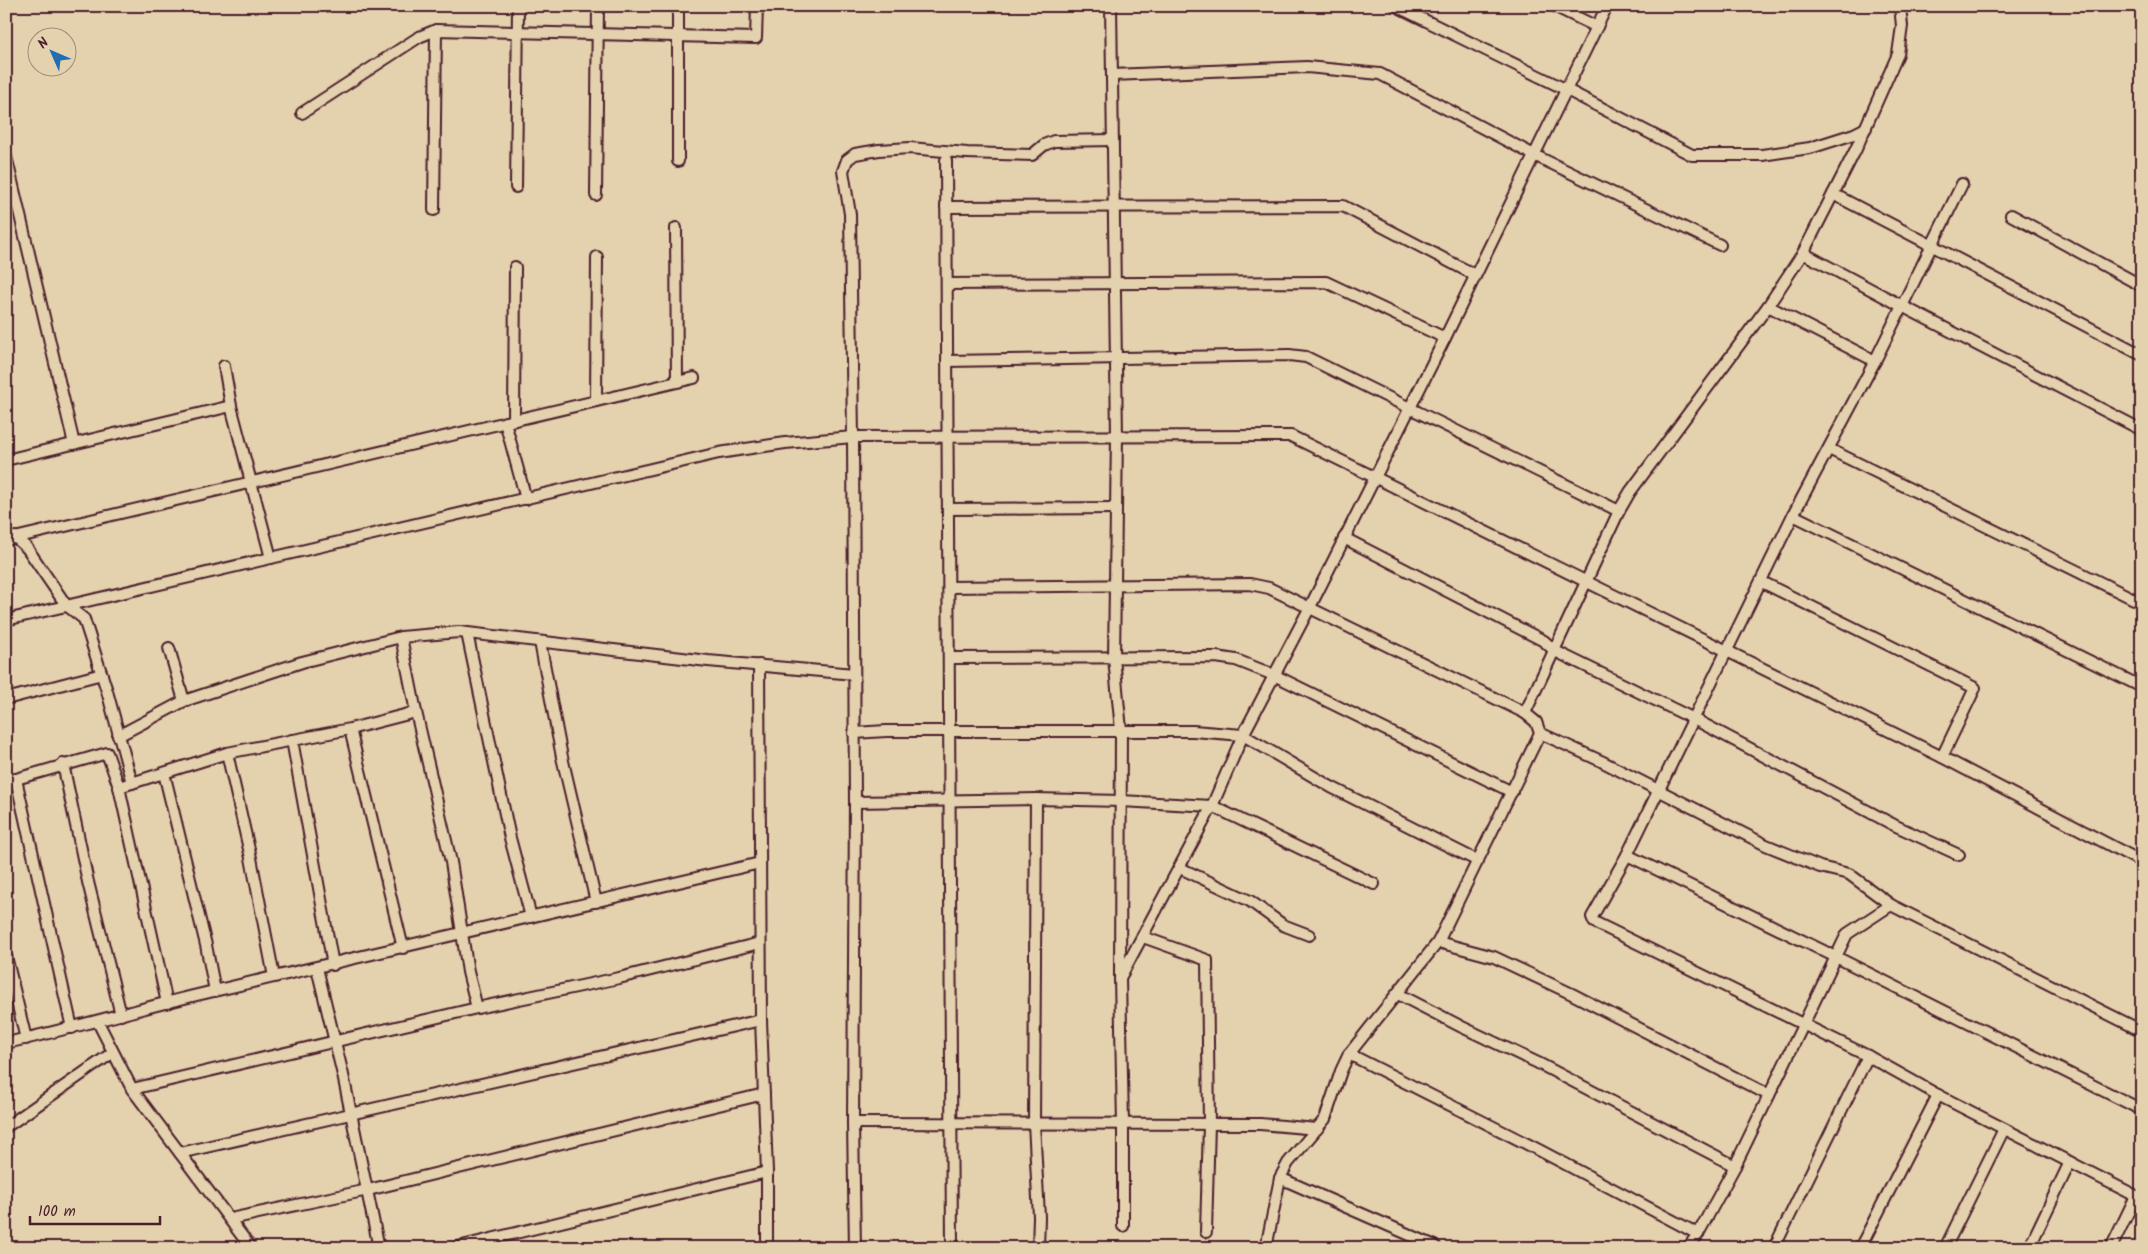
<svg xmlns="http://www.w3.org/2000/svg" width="2148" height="1254" font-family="Kalam,sans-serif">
	<rect width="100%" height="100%" fill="#e4d2af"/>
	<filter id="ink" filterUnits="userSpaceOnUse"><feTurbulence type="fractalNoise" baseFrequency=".02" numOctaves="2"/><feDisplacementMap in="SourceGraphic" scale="10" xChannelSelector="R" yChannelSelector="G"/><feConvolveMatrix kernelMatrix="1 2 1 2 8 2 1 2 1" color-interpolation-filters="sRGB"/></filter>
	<g filter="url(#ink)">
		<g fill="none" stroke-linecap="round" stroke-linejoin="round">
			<!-- minor casing -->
			<g stroke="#4a1f2b" stroke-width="14">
				<g id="minor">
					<polyline points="1111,6 1117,436 1114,658 1121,730 1120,975"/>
					<polyline points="1396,6 1567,90 1692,155 1762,155 1810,148 1854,134 1866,128"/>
					<polyline points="1554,6 1597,27"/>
					<polyline points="1112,75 1307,67 1380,74 1534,155 1720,245"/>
					<polyline points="302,113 419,37 436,30 756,38 757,6"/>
					<polyline points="6,156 74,444"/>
					<polyline points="946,160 952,1248"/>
					<polyline points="678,161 678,6"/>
					<polyline points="1962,184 1875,361 1793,515 1627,855 1592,917 1594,922 1868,1056 1938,1095 2142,1199"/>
					<polyline points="516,187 518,8"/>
					<polyline points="1833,194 2142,355"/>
					<polyline points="596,195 598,6"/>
					<polyline points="946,207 1343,206 1475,275"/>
					<polyline points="434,210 436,30"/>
					<polyline points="2011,215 2142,286"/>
					<polyline points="676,228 677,382"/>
					<polyline points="1803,253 1902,306 2142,430"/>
					<polyline points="947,284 1326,282 1445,338"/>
					<polyline points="1768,306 1875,361"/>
					<polyline points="947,361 1289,355 1306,357 1619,511"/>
					<polyline points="224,366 231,406 271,558"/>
					<polyline points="596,401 597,257"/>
					<polyline points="514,420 515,267"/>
					<polyline points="505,422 526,499"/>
					<polyline points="1829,449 2142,603"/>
					<polyline points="6,460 231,406"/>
					<polyline points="948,509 1116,508"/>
					<polyline points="1793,515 2142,687"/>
					<polyline points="15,537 27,548 66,605 84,619 107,691 132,783"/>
					<polyline points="1344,538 1544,641 1555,651 1694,719 1894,825 1959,855"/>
					<polyline points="6,540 694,378"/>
					<polyline points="1762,582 1975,688 1942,757"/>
					<polyline points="949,587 1250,584 1269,588 1525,713"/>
					<polyline points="6,620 719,453 785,443 853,437 1291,436 1942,757 2142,862"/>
					<polyline points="467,633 510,838 531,917"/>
					<polyline points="401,637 416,712 451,862 468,972 477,1008"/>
					<polyline points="540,642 562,757 596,902"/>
					<polyline points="169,648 184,701"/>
					<polyline points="949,658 1216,657 1236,660 1274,675 1512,792"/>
					<polyline points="759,665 761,1020 767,1172 767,1248"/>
					<polyline points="6,699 102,674"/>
					<polyline points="350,729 403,948"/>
					<polyline points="854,733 886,731 1193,731 1243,735 1331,787 1478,861"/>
					<polyline points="1540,733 1601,761 1766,845 1820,867 1849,874 1891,905 2142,1031"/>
					<polyline points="118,736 184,701 302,662 401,637 459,632 708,661 854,674"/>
					<polyline points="292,740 333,965"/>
					<polyline points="227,753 251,858 274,977"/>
					<polyline points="63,764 88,882 121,1015"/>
					<polyline points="164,773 206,945 215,991"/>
					<polyline points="16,779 72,1028"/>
					<polyline points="6,780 16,779 107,753 119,787 167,1003"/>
					<polyline points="119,787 227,753 350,729 416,712"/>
					<polyline points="1036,799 1034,1123 1039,1217 1038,1248"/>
					<polyline points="855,802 1036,799 1121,801 1212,806 1374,884"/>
					<polyline points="1627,855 1836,957 2142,1110"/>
					<polyline points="1180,868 1250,901 1283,925 1309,935"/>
					<polyline points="1143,937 1207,960 1209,1124 1206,1232"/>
					<polyline points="1438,942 1494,957 1572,994 1769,1095"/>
					<polyline points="6,956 26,1039"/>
					<polyline points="317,968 343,1075 379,1248"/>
					<polyline points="1398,994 1462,1027 1538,1063 1735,1166"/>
					<polyline points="98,1022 132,1089 251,1248"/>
					<path d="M6,1043C76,1028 144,1007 214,991C396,949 578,906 760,863"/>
					<polyline points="1349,1054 1537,1149 1698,1234"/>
					<polyline points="132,1089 477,1008 619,978 760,943"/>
					<polyline points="853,1123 1260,1124 1317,1129"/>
					<polyline points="6,1127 112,1053"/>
					<polyline points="180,1153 761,1020"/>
					<polyline points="1280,1178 1435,1246"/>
					<polyline points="230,1219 368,1190 764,1094"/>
					<polyline points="1123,1226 1123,1124 1120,978 1212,806 1243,735 1310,607 1445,338 1607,6"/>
					<polyline points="454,1248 767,1172"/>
					<polyline points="855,1248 853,1123 855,802 853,437 850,214 843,171 847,160 855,154 879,150 910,148 967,153 1032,155 1044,145 1054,141 1113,140"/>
					<polyline points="1266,1248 1280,1178 1288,1163 1325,1119 1341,1071 1349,1054 1438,942 1540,733 1536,722 1525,713 1619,511 1630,492 1768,306 1803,253 1856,149 1898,54 1902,26 1900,6"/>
					<polyline points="1688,1248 1698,1234 1735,1166 1847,934 1891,905"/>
					<polyline points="1774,1248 1868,1056"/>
					<polyline points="1860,1248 1938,1095"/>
					<polyline points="1945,1248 2004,1129"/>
					<polyline points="2029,1248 2070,1162"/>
					<polyline points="2111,1248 2136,1196"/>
				</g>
			</g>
			<!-- minor -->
			<use href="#minor" stroke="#e4d2af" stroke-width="10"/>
		</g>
	</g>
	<!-- margin -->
	<rect width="2148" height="1254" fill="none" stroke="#e4d2af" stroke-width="25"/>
	<rect x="12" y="12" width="2123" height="1229" fill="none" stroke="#4a1f2b" stroke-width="2" filter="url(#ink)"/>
	<!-- north arrow -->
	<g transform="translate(52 52) rotate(315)"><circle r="24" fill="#e4d2af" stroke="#a68a7a"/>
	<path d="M0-4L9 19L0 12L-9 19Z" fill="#1f6fb2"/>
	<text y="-8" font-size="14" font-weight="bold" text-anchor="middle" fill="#4a1f2b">N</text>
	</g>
	<!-- scale -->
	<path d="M30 1216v8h130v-8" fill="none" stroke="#4a1f2b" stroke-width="2.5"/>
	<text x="38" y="1216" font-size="15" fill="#4a1f2b" stroke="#e4d2af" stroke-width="4" paint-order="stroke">100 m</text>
</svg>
